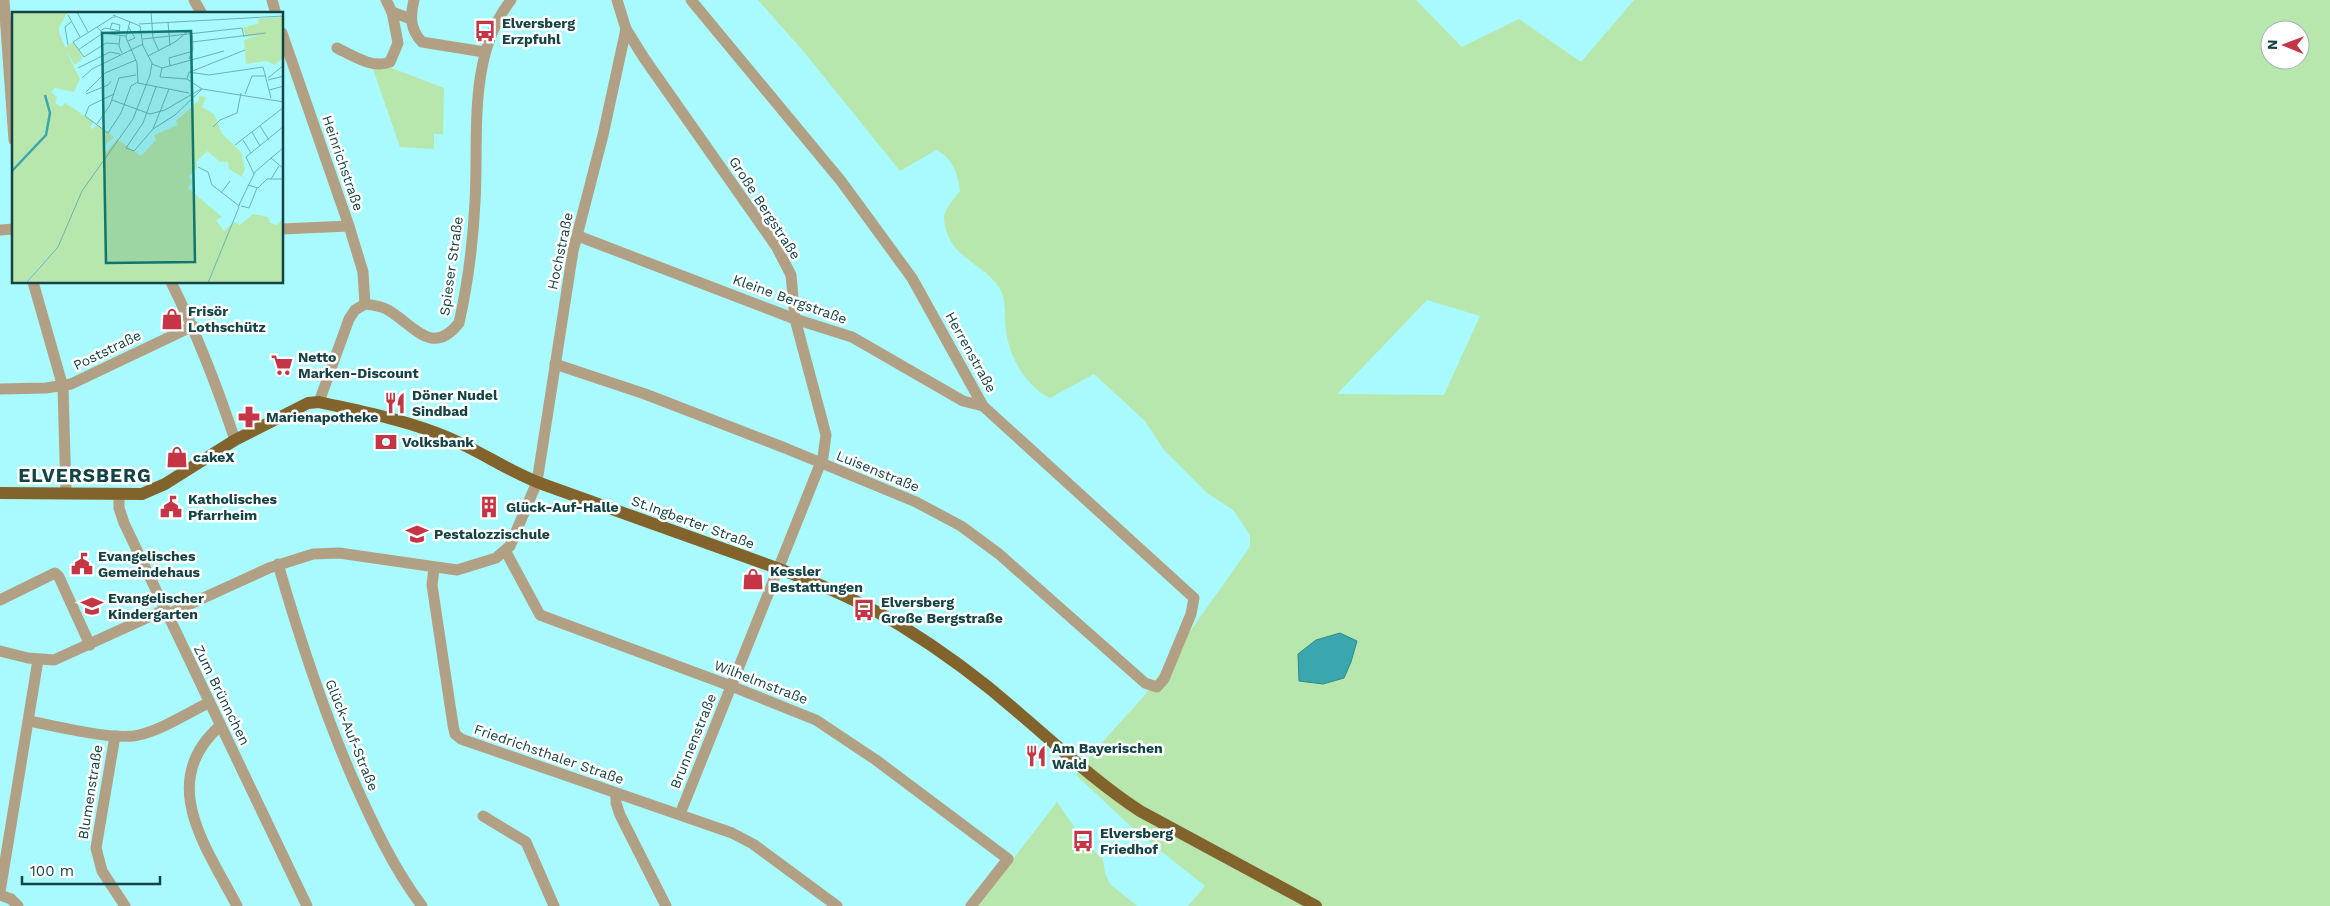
<svg xmlns="http://www.w3.org/2000/svg" width="2330" height="906" font-family="'Work Sans',sans-serif">
	<rect width="100%" height="100%" fill="#a8fafe"/>
	<!-- green -->
	<g fill="#b7e7ad" fill-rule="evenodd">
		<path d="M758,0H1416L1462,47L1519,19L1581,62L1634,0H2330V906H1188L1205,886L1137,832L1076,775L1097,748L1144,696L1250,547V535L1233,510L1207,493L1164,450L1145,421L1094,374L1050,398C1026,386 1009,357 1006,330C1004,318 1007,300 1000,289C983,261 949,260 944,220C943,210 954,199 960,191C958,174 952,157 936,150L900,171L804,52ZM2270,30H2300V60H2270ZM1427,300L1480,316L1444,395L1337,394Z"/>
		<polygon points="372,66 389,67 444,88 443,134 434,134 434,149 400,147"/>
		<polygon points="1057,802 1084,841 1103,859 1105,873 1110,884 1137,906 977,906"/>
	</g>
	<!-- water -->
	<polygon fill="#39a7ad" stroke="#2e898e" points="1340,633 1357,641 1351,662 1344,678 1323,684 1299,681 1298,654 1316,640"/>
	<g fill="none" stroke-linecap="round" stroke-linejoin="round">
		<!-- minor -->
		<g stroke="#b2a084" stroke-width="11">
			<polyline points="4,0 14,140"/>
			<polyline points="194,0 202,14"/>
			<polyline points="272,0 276,14"/>
			<polyline points="386,0 392,12 411,19"/>
			<path d="M414,0C410,16 410,30 422,42L484,52"/>
			<polyline points="617,0 626,29 644,58 776,246 791,275 795,319 826,435 823,457 680,814"/>
			<polyline points="282,33 349,226 363,272 365,304"/>
			<path d="M337,48C353,56 373,69 390,62L398,43L392,12"/>
			<polyline points="282,229 349,226"/>
			<polyline points="0,230 14,229"/>
			<polyline points="578,236 795,319 852,337 963,401 983,406"/>
			<polyline points="33,282 63,387 66,493"/>
			<path d="M171,282C197,334 217,386 235,440"/>
			<polyline points="555,364 645,394 785,448 916,502 961,526 999,554 1145,683 1157,687 1164,679 1191,614 1194,598 983,406 912,278 841,181 691,0"/>
			<polyline points="0,389 46,388 71,384 193,326"/>
			<path d="M319,402L349,319L355,310L365,304C373,305 382,306 388,310C415,326 432,357 459,323C468,283 473,243 475,202C479,134 467,57 511,0"/>
			<polyline points="119,495 119,508 124,523 307,906"/>
			<polyline points="506,552 540,615 731,686 816,720 876,760 1008,859 971,906"/>
			<path d="M278,564C300,640 324,714 356,786C375,828 394,869 422,906"/>
			<polyline points="434,568 432,585 453,725 455,734 461,739 732,833 753,844 837,906"/>
			<polyline points="0,600 55,573 59,577 90,645"/>
			<polyline points="166,615 269,568 313,554 339,553 457,570 496,558 510,546 537,482 573,251 603,135 626,29"/>
			<polyline points="0,651 28,658 54,660 164,610"/>
			<path d="M29,721C56,726 114,741 139,735C163,729 186,714 208,703"/>
			<path d="M220,726C156,782 207,848 237,906"/>
			<polyline points="115,736 96,848 102,871 125,906"/>
			<polyline points="616,793 616,803 620,815 666,906"/>
			<polyline points="483,816 526,842 554,906"/>
			<polyline points="0,892 38,660"/>
			<polyline points="0,895 11,899 18,906"/>
		</g>
		<!-- major -->
		<path stroke="#82632b" stroke-width="12" d="M0,493L142,494L165,484L235,440L308,403L319,402C363,412 407,420 449,438C482,452 511,473 545,485C604,506 662,527 721,548C783,570 844,591 900,625C942,651 984,682 1020,714C1060,748 1096,782 1140,811L1316,906"/>
	</g>
	<!-- icons -->
	<defs>
		<g id="bus-bare" transform="scale(1.725)"><path d="M-5-6H5V4H4V6H2V4H-2V6H-4V4H-5ZM-3.5-4V0h7V-4ZM-3.5 1.2v1.5H-2V1.2ZM2 1.2v1.5H3.5V1.2Z" fill="#c63545" stroke="#fff" stroke-width="2.5" paint-order="stroke"/></g>
		<g id="shop-bare" transform="scale(1.725)"><path d="M-5-2.5h2.3a2.7 3.5 0 0 1 5.4 0H5L5.5 6h-11ZM-1.5-2.5h3a1.5 2.3 0 0 0-3 0Z" fill="#c63545" stroke="#fff" stroke-width="2.5" paint-order="stroke"/></g>
		<g id="supermarket-bare" transform="scale(1.725)"><path d="M-6-5.5h2.5l.6 2H6L4.5 2H-2.5L-4.4-4H-6ZM-1.5 3.2a1.3 1.3 0 1 0 .1 0ZM3 3.2a1.3 1.3 0 1 0 .1 0Z" fill="#c63545" stroke="#fff" stroke-width="2.5" paint-order="stroke"/></g>
		<g id="restaurant-bare" transform="scale(1.725)"><path d="M-5-6h1v4h1v-4h1v4h1v-4h1v5L-1.5 .5V6h-2V.5L-5-1ZM5-6V6H3V1.5H1.5Q1.5-4 5-6Z" fill="#c63545" stroke="#fff" stroke-width="2.5" paint-order="stroke"/></g>
		<g id="pharmacy-bare" transform="scale(1.725)"><path d="M-2-6h4v4h4v4h-4v4h-4v-4h-4v-4h4Z" fill="#c63545" stroke="#fff" stroke-width="2.5" paint-order="stroke"/></g>
		<g id="bank-bare" transform="scale(1.725)"><path d="M-6-4H6V4H-6ZM0-2.3a2.3 2.3 0 1 0 0 4.6a2.3 2.3 0 1 0 0-4.6Z" fill="#c63545" stroke="#fff" stroke-width="2.5" paint-order="stroke"/></g>
		<g id="civic-bare" transform="scale(1.725)"><path d="M-.6-6.5H3V-4.5H.6V-3L4-1V1h2V6H-6V1h2V-1L-.6-3ZM-1.2 2.5V6h2.4V2.5Z" fill="#c63545" stroke="#fff" stroke-width="2.5" paint-order="stroke"/></g>
		<g id="building-bare" transform="scale(1.725)"><path d="M-4-6H4V6H1V3H-1V6H-4ZM-2.5-4.3h1.7v1.8h-1.7ZM.8-4.3h1.7v1.8H.8ZM-2.5-1h1.7V.8h-1.7ZM.8-1h1.7V.8H.8Z" fill="#c63545" stroke="#fff" stroke-width="2.5" paint-order="stroke"/></g>
		<g id="school-bare" transform="scale(1.725)"><path d="M0-5L7-2L0 1L-7-2ZM-4 1L0 2.5L4 1V4Q0 6-4 4Z" fill="#c63545" stroke="#fff" stroke-width="2.5" paint-order="stroke"/></g>
	</defs>
	<g fill-rule="evenodd">
		<use href="#bus-bare" x="485" y="31"/>
		<use href="#shop-bare" x="172" y="319"/>
		<use href="#supermarket-bare" x="282" y="365"/>
		<use href="#restaurant-bare" x="395" y="403"/>
		<use href="#pharmacy-bare" x="249" y="417"/>
		<use href="#bank-bare" x="386" y="442"/>
		<use href="#shop-bare" x="177" y="457"/>
		<use href="#civic-bare" x="171" y="507"/>
		<use href="#building-bare" x="489" y="507"/>
		<use href="#school-bare" x="417" y="534"/>
		<use href="#civic-bare" x="82" y="564"/>
		<use href="#shop-bare" x="753" y="579"/>
		<use href="#school-bare" x="92" y="606"/>
		<use href="#bus-bare" x="864" y="610"/>
		<use href="#restaurant-bare" x="1036" y="756"/>
		<use href="#bus-bare" x="1083" y="841"/>
	</g>
	<g text-anchor="middle" stroke-width="5" stroke-linejoin="round" paint-order="stroke">
		<!-- poi labels -->
		<g font-size="14" font-weight="bold" fill="#144345" stroke="#fff" text-anchor="start">
			<text x="502" y="28">Elversberg<tspan x="502" dy="16">Erzpfuhl</tspan></text>
			<text x="188" y="316">Frisör<tspan x="188" dy="16">Lothschütz</tspan></text>
			<text x="298" y="362">Netto<tspan x="298" dy="16">Marken-Discount</tspan></text>
			<text x="412" y="400">Döner Nudel<tspan x="412" dy="16">Sindbad</tspan></text>
			<text x="266" y="422">Marienapotheke</text>
			<text x="402" y="447">Volksbank</text>
			<text x="193" y="462">cakeX</text>
			<text x="188" y="504">Katholisches<tspan x="188" dy="16">Pfarrheim</tspan></text>
			<text x="506" y="512">Glück-Auf-Halle</text>
			<text x="434" y="539">Pestalozzischule</text>
			<text x="98" y="561">Evangelisches<tspan x="98" dy="16">Gemeindehaus</tspan></text>
			<text x="770" y="576">Kessler<tspan x="770" dy="16">Bestattungen</tspan></text>
			<text x="108" y="603">Evangelischer<tspan x="108" dy="16">Kindergarten</tspan></text>
			<text x="881" y="607">Elversberg<tspan x="881" dy="16">Große Bergstraße</tspan></text>
			<text x="1052" y="753">Am Bayerischen<tspan x="1052" dy="16">Wald</tspan></text>
			<text x="1100" y="838">Elversberg<tspan x="1100" dy="16">Friedhof</tspan></text>
		</g>
		<!-- street labels -->
		<g font-size="14" fill="#144345" stroke="#fff">
			<text transform="translate(343 163) rotate(71)" y="5">Heinrichstraße</text>
			<text transform="translate(765 208) rotate(57)" y="5">Große Bergstraße</text>
			<text transform="translate(560 251) rotate(-78)" y="5">Hochstraße</text>
			<text transform="translate(451 266) rotate(-82)" y="5">Spieser Straße</text>
			<text transform="translate(790 299) rotate(20)" y="5">Kleine Bergstraße</text>
			<text transform="translate(107 350) rotate(-26)" y="5">Poststraße</text>
			<text transform="translate(971 352) rotate(61)" y="5">Herrenstraße</text>
			<text transform="translate(878 471) rotate(22)" y="5">Luisenstraße</text>
			<text transform="translate(693 522) rotate(20)" y="5">St.Ingberter Straße</text>
			<text transform="translate(761 682) rotate(21)" y="5">Wilhelmstraße</text>
			<text transform="translate(222 695) rotate(64)" y="5">Zum Brünnchen</text>
			<text transform="translate(352 735) rotate(68)" y="5">Glück-Auf-Straße</text>
			<text transform="translate(693 741) rotate(-68)" y="5">Brunnenstraße</text>
			<text transform="translate(549 754) rotate(19)" y="5">Friedrichsthaler Straße</text>
			<text transform="translate(90 792) rotate(-81)" y="5">Blumenstraße</text>
		</g>
		<!-- district labels -->
		<g font-size="19" font-weight="bold" letter-spacing="1" fill="#144345" stroke="#fff">
			<text x="85" y="482">ELVERSBERG</text>
		</g>
	</g>
	<!-- overview -->
	<g transform="translate(12 12)">
		<rect width="271" height="271" fill="#a8fafe"/>
		<path d="M0,0H56L47,15V20L53,35L61,30L71,46L63,53L54,39L68,67L62,80L43,76L39,80L45,85L43,91L49,95L53,91L82,110L78,115L80,117L85,113L102,125L91,135L94,140L105,127L129,144L144,128L142,123L166,113L164,109L187,88V84L194,85L190,95L202,102L210,122L229,140L233,157L230,164L237,169L217,157L216,150H208L195,139L184,150L186,155L177,164L180,170L176,176L210,205L204,208L212,219L222,210L228,213L241,202L256,205L258,211L265,213L271,207V271H15L45,234L13,271H0ZM271,5V45L263,53L254,49L234,52L232,28L246,24L234,25L231,16L247,11L246,7Z" fill="#b7e7ad"/>
		<path fill="none" stroke="#39a7ad" stroke-width="2.5" d="M0,159L34,123L38,101L33,83"/>
		<path fill="none" stroke="#6db1b4" stroke-width="1" d="M65,0L76,20M139,0L141,26L147,39M56,3L68,25M101,5L61,30L72,45L94,31L107,32M118,9L114,26L119,37M156,10L158,34M127,12L272,4M85,15L91,21L114,24M98,17L100,11L108,13L107,19M88,19L93,16L108,19M108,24L107,34L110,41M131,27L230,16L232,25M116,29L123,26L116,14M180,30L254,21M56,33L53,15L59,10M119,37L125,51L126,71L177,81M66,38L91,21M136,44L163,30L175,20M177,47L181,37L180,20M140,52L150,56L148,65L175,67L190,77L272,90M158,54L157,46L178,40M66,56L98,40L108,42M150,56L212,39M178,60L233,38M70,66L80,57L131,32M256,66L272,53M175,67L177,60L197,63L251,55L259,86M256,68L272,64M144,75L131,111L114,136L122,139L141,117L163,103L190,77M257,78L272,74M74,80L93,61L124,48M74,82L96,73L99,69M102,82L77,94L73,104L96,121L109,101L119,74L126,70M233,82L240,64H254M100,88L138,102L153,98L189,77M85,112L98,93L107,66L124,63M248,114L257,128M201,115L208,108L225,101L229,81M141,117L157,77M240,120L248,134M231,128L239,141M223,133L272,95M259,146L272,157M186,155L196,160L200,173L226,193M242,162L234,145L272,114M259,167L267,154M236,173L246,176L255,167H272M209,181L218,169M228,192L226,195L243,160L272,135M229,194L237,196L245,176M14,271L46,235L70,179L121,107L138,63L140,51L131,34L128,14L101,3L103,6M196,271L227,195"/>
		<path fill="#0f766e" fill-opacity="0.15" stroke="#0f766e" stroke-width="2.5" d="M179,19L183,250L94,251L90,21Z"/>
		<rect width="271" height="271" fill="none" stroke="#144345" stroke-width="2.5"/>
	</g>
	<!-- north arrow -->
	<g transform="translate(2285 45) rotate(271)"><circle r="24" fill="#ffffff" stroke="#a1b4b5"/>
	<path d="M0-4L9 19L0 12L-9 19Z" fill="#c63545"/>
	<text y="-8" font-size="14" font-weight="bold" text-anchor="middle" fill="#144345">N</text>
	</g>
	<!-- scale -->
	<path d="M22 876v8h138v-8" fill="none" stroke="#144345" stroke-width="2.5"/>
	<text x="30" y="876" font-size="15" fill="#144345" stroke="#ffffff" stroke-width="4" paint-order="stroke">100 m</text>
</svg>
